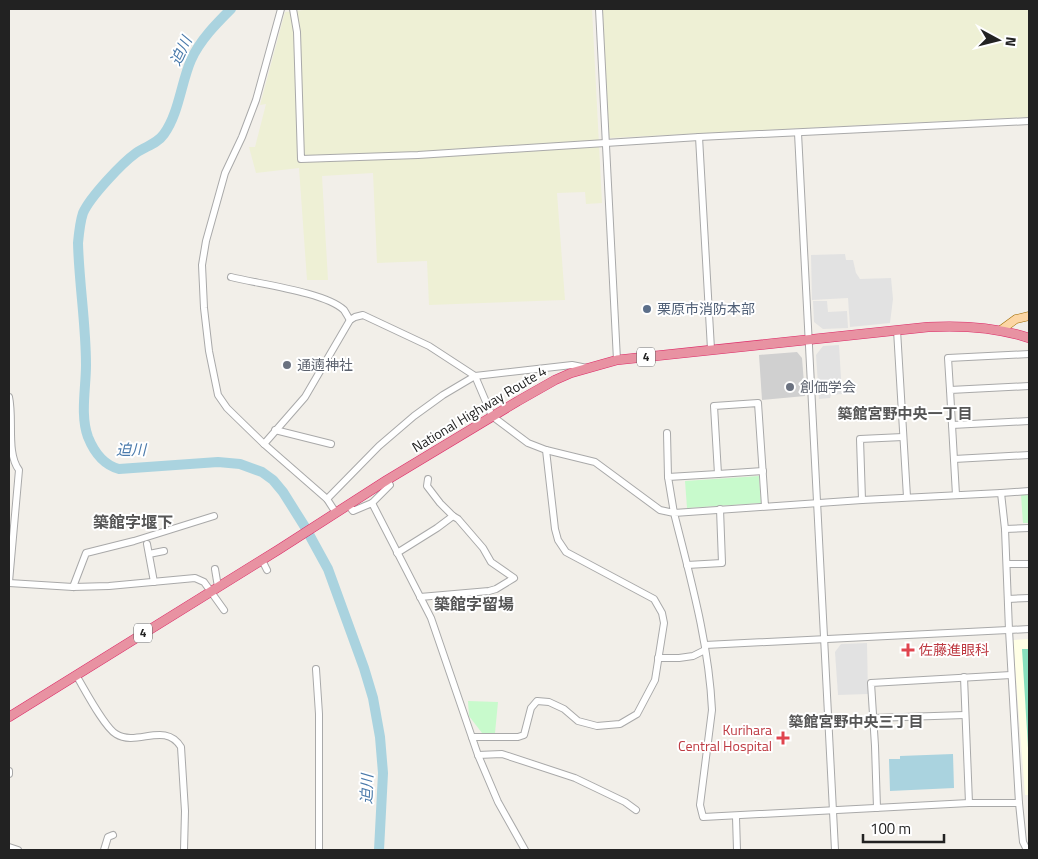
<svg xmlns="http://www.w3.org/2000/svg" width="1038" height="859" font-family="'Titillium Web','Noto Sans JP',sans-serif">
	<rect width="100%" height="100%" fill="#f2efe9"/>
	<!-- education -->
	<polygon fill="#ffffe5" points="1029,639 1029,795 1025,795 1013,640"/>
	<!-- religious -->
	<polygon fill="#d0d0d0" points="797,352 802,358 805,396 762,400 759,355"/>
	<!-- farmland -->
	<g fill="#eef0d5">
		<polygon points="313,9 592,9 602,203 586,204 585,192 557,193 565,300 429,305 427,261 377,263 373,173 322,176 328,280 307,280 299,168 256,173 249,147 255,147 266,104 260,105 285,12"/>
		<polygon points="602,9 1029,9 1029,117 609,138"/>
	</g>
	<!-- park -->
	<g fill="#c8facc">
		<polygon points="759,476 761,503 687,508 685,481"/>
		<polygon points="1029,494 1029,523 1023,523 1021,495"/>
		<polygon points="468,701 498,702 495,733 482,733 469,716"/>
	</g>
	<!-- pitch -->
	<polygon fill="#88e0be" points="1022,649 1029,649 1029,764"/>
	<!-- parking -->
	<g fill="#e2e2e2">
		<polygon points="845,254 846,260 853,260 856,273 860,279 891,278 893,299 890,323 850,327 848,298 812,300 811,255"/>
		<polygon points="813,301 827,301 828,312 847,311 848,328 823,329 814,322"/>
		<polygon points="839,345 842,394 831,395 830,398 819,399 816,355 823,346"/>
		<polygon points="867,643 868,694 838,695 835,652 841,644"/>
	</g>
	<!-- water -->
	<polygon fill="#aad3df" points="953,754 954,788 890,791 889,759 900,759 900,756"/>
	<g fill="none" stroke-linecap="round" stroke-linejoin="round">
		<!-- river -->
		<path stroke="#aad3df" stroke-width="10" d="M231,9C216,24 200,40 191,60C181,83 179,113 164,134C157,144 146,146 136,153C122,163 90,197 83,213C80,222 79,232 78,243C79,283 86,324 86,365C86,388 80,415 88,437C94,452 104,465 119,469L218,462L240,464L262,472L273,480L283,492L305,527L328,569L364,668L373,698L380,737L383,773L379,850"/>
		<!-- minor casing -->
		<g stroke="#a9a9a9" stroke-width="8">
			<g id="minor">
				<polyline points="281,9 256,100 242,137 225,173 206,241 202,265 204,308 209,351 218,395 227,408 264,444 327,499 336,513"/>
				<polyline points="293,9 297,32 301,159 418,155 699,137 1029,121"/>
				<polyline points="599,9 617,360"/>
				<polyline points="798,133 835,850"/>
				<polyline points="699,137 711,349"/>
				<path d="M231,277C258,284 325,292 344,310C346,313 348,317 350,320"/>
				<polyline points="897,330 907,497"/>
				<polyline points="950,390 948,358 1029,354"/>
				<path d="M9,397C14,419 6,453 19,470L9,582"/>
				<polyline points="952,425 1029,421"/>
				<polyline points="275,430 331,444"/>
				<polyline points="667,433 668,477"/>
				<path d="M264,444L305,397L350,320L355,317L363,315L429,346L475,376L492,416L528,443L546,450L595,462L660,510L674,513C690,577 709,643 712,710L700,805L703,817L969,803H1019L1009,630L1005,529L1001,493L862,500L674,513L668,477L718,474L714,406L758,403L765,506"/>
				<polyline points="954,459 1029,455"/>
				<polyline points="718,474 763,471"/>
				<polyline points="1001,493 1029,491"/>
				<polyline points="956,495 950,390 1029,386"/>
				<polyline points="327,499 379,446 414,416 443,395 475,376 572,365 587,368"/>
				<polyline points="862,500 860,439 903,437"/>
				<polyline points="372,503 390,485 387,480"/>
				<polyline points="348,505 353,511 372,503 431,618 478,755 498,802 525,850"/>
				<polyline points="1005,529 1029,528"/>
				<polyline points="147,544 154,582"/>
				<polyline points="397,553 437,528 453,516"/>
				<polyline points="149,554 164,551"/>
				<polyline points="262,560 267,570"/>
				<polyline points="1007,564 1029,564"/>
				<polyline points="687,565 722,563 720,509"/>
				<polyline points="215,569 218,587"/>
				<polyline points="9,583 73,587 109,586 195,578 204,582 224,610"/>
				<polyline points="73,587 86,553 134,541 214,516"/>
				<polyline points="420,597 489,591 496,589 514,578 491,562 483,548 458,519 453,516 440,503 427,486 428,479"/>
				<polyline points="1008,599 1029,598"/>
				<polyline points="705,645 1029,629"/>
				<polyline points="658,658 679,658 693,656 705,650"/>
				<polyline points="316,669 319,714 319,850"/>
				<path d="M76,675C84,688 104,727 116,734C137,747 165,721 181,747L185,811L184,850"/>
				<polyline points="964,677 969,803"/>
				<polyline points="873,718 965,715"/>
				<polyline points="472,737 518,737 524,735 531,708 537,701 549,702 564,709 578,721 597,726 620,724 637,714 655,680 664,623 662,613 654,599 566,552 558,540 555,529 546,450"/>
				<polyline points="478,755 502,754 575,778 625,802 636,810"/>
				<polyline points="9,771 9,774"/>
				<polyline points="1019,803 1023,842 1027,850"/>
				<polyline points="877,808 875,746 871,683 1011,675"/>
				<polyline points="736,817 737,850"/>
				<polyline points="9,847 18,850"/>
				<polyline points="104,850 108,837 113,835"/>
			</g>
		</g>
		<!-- major casing -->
		<g stroke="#a06b00" stroke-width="9">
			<polyline id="major" points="1001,330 1016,319 1029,316"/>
		</g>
		<!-- highway casing -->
		<g stroke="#dc2a67" stroke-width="10">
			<path id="highway" d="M9,717L278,550L387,480L518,401L555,380L571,373L617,360L928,327C963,325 996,327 1029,338"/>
		</g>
		<!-- minor -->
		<use href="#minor" stroke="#fff" stroke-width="6"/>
		<!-- major -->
		<use href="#major" stroke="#fcd6a4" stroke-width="8"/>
		<!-- highway -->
		<use href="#highway" stroke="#e892a2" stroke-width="9"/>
	</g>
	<!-- markers -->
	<circle fill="#5c6f8a" stroke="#fff" stroke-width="2" cx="647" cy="309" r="5"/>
	<g fill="#6b7280" stroke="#fff" stroke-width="2">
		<circle cx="287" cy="365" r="5"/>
		<circle cx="790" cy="387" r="5"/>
	</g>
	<g fill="#e0444e" stroke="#fff" stroke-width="2">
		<path d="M905.5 642.5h5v5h5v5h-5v5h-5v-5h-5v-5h5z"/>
		<path d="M780.5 730.5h5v5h5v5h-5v5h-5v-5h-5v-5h5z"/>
	</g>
	<g text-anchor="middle" stroke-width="4" stroke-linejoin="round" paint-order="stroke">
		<!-- shield labels -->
		<g fill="#fff" stroke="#646464" stroke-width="1">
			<rect x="637" y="347.5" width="18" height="19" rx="4"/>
			<rect x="134" y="623.5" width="18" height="19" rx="4"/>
		</g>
		<g font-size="12" font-weight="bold" fill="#222">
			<text x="646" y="361">4</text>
			<text x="143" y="637">4</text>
		</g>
		<!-- service labels -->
		<g font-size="14" fill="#4e5e75" stroke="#fff" text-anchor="start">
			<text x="657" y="314">栗原市消防本部</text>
		</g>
		<!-- worship labels -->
		<g font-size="14" fill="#5b616d" stroke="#fff" text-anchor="start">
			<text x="297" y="370">通遖神社</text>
			<text x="800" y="392">創価学会</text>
		</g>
		<!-- street labels -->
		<g font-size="14" fill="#222" stroke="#fff">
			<text transform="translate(479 409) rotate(-31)" y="5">National Highway Route 4</text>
		</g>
		<!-- health labels -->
		<g font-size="14" fill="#be3a42" stroke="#fff" text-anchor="start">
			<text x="919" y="655">佐藤進眼科</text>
			<text x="772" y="735" text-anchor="end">Kurihara<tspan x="772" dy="16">Central Hospital</tspan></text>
		</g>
		<!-- water labels -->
		<g font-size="15" font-style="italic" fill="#4a7aab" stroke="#fff">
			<text transform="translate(181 51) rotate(-64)" y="5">迫川</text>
			<text x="131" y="455">迫川</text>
			<text transform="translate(367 789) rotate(-88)" y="5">迫川</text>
		</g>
		<!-- neighbourhood labels -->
		<g font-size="15" font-weight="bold" fill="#555" stroke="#fff">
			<text x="905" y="419">築館宮野中央一丁目</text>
			<text x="856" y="727">築館宮野中央三丁目</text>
		</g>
		<!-- quarter labels -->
		<g font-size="16" font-weight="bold" fill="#555" stroke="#fff">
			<text x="133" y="528">築館字堰下</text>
			<text x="474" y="610">築館字留場</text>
		</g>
	</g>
	<!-- border -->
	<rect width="1038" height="859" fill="none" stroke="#222222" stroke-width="20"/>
	<!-- north arrow -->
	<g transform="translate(998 40) rotate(97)" stroke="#ffffff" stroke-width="4" paint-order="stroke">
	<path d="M0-4L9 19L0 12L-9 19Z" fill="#222222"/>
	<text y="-8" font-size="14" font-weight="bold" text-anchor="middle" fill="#222222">N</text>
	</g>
	<!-- scale -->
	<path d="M863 834v8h81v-8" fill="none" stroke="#222222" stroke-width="2.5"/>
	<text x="870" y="834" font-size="15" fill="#222222" stroke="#ffffff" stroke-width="4" paint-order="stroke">100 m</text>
</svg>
